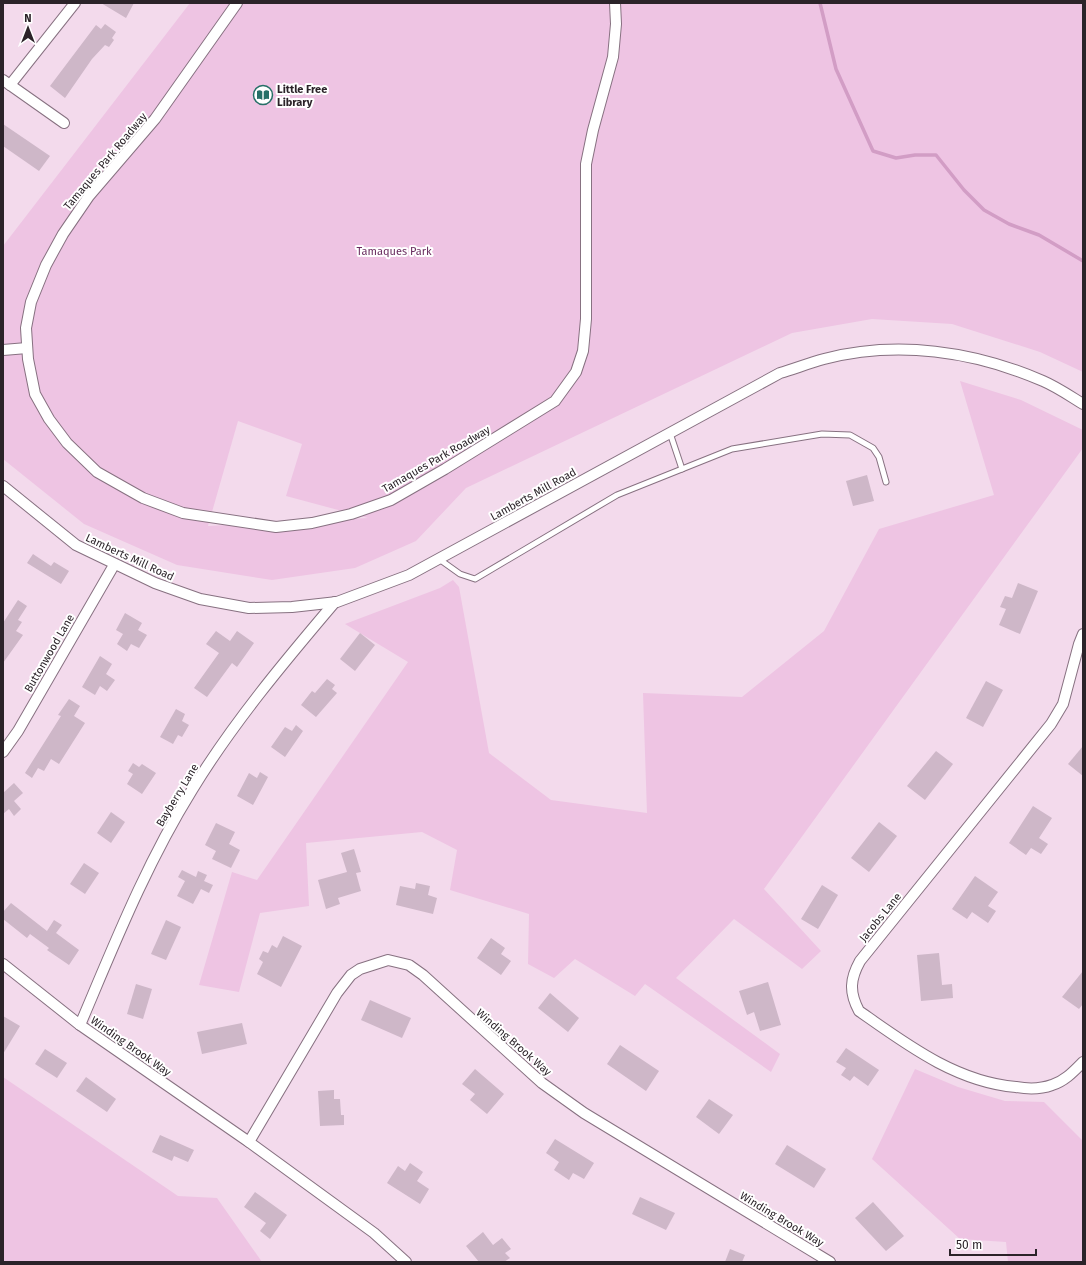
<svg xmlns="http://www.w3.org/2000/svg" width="1086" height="1265" font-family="'Fira Sans',sans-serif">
	<rect width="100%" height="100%" fill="#f3daec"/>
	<!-- green -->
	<g fill="#eec4e3" fill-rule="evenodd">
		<path d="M190,3H1083V372L1040,352L952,324L872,319L792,333L466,488L416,541L355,568L272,580L177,565L84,524L3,459V246ZM238,421L302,444L286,496L368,518L208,526Z"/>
		<polygon points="960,381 1021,400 1083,430 1083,448 764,889 821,951 802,969 734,919 676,978 780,1054 771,1072 645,984 635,996 575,959 554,978 528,964 529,914 450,890 457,850 422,832 306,843 309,906 260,913 239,992 199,985 232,872 257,880 408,662 345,624 440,588 453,580 459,587 489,753 551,800 647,813 643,693 742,697 824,631 879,529 994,495"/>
		<polygon points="915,1069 958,1087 1005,1101 1044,1102 1083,1141 1083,1262 1008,1262 1006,1242 960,1239 872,1159"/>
		<polygon points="3,1077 178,1196 217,1198 262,1262 3,1262"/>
	</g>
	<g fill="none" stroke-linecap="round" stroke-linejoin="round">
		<!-- stream -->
		<polyline stroke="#d29dc5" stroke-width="3.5" points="820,3 836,69 873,151 896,158 915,155 936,155 964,190 984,210 1009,224 1039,235 1083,261"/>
	</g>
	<!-- building -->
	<g fill="#ceb7c8">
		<polygon points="101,3 134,3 126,18"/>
		<polygon points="105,24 116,32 112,38 114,40 109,47 105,45 92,59 65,98 50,86 96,25 101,29"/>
		<polygon points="3,124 50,156 39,171 3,146"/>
		<polygon points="867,475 874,501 853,506 846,481"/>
		<polygon points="33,554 51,566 54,562 69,571 61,584 27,563"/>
		<polygon points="1018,583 1038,591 1020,634 999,625 1006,609 1000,607 1005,596 1012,598"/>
		<polygon points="18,600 27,606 18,620 22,622 16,631 23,635 3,663 3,623"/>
		<polygon points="125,613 142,623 138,630 147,635 139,648 131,644 127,651 117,644 123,634 116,630"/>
		<polygon points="216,631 230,641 237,631 254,643 237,667 232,663 207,697 194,688 219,653 206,644"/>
		<polygon points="360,633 375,645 355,671 340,659"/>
		<polygon points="100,656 112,664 106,674 115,680 107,691 100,686 95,695 82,687"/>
		<polygon points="327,679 335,685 332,689 337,693 316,717 301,705 312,691 315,693"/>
		<polygon points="986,681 1003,690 983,727 966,718"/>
		<polygon points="69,699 80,706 74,716 85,723 59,764 51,759 44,771 38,768 32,778 25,773 61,716 58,715"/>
		<polygon points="176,709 185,714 182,721 189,725 182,737 178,735 173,744 160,737"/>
		<polygon points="296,725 303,731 285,757 271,747 285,727 292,731"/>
		<polygon points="1083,746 1083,776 1068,764"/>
		<polygon points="936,751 953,764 925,800 907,786"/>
		<polygon points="133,763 139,767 142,764 156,773 142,794 127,784 133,774 128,771"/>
		<polygon points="260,772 268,777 253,805 237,796 249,773 257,778"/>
		<polygon points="14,783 23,793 14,801 21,809 14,816 9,809 3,814 3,793"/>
		<polygon points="1033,806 1052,818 1039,838 1048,844 1041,854 1031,848 1026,855 1009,843"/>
		<polygon points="111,812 125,822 111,843 97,833"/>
		<polygon points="879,822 897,836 869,872 851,858"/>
		<polygon points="216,823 235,832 229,844 240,850 231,868 212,859 216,851 205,845"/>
		<polygon points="354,849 361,872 356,873 361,891 338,898 340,904 326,909 318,880 347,872 341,853"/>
		<polygon points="84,863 99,873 85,894 70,884"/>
		<polygon points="182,870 196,877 198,871 207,875 204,881 213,885 209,893 201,889 193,904 177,896 185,881 178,877"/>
		<polygon points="975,876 998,892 988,906 996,911 988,923 972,912 967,919 952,909"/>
		<polygon points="416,883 430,886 428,895 437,898 433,914 396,905 400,886 415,889"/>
		<polygon points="822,885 838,895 818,929 801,919"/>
		<polygon points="11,903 47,931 54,920 62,925 56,933 79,950 69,965 47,950 49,948 30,934 27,938 3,919 3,912"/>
		<polygon points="166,920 181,927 166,960 151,954"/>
		<polygon points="283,936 302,946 281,987 257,974 263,962 259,959 263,951 268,953 272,945 277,948"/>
		<polygon points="491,938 505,948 501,954 511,961 501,975 477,958"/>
		<polygon points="939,953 942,985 952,984 953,998 921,1001 917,955"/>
		<polygon points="1083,971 1083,1004 1079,1009 1062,997"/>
		<polygon points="768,982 781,1025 760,1031 754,1012 747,1015 739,991"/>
		<polygon points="136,984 152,989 143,1019 127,1014"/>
		<polygon points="550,993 579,1018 568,1032 538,1008"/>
		<polygon points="370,1000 411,1018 402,1038 361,1020"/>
		<polygon points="3,1016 20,1026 3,1054"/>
		<polygon points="242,1023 247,1044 202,1054 197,1032"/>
		<polygon points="620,1045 659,1071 646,1091 607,1064"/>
		<polygon points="846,1048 879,1070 868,1086 854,1076 850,1081 841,1075 846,1068 836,1062"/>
		<polygon points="45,1049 67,1063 57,1078 35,1064"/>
		<polygon points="475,1069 504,1094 487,1114 470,1100 475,1094 462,1084"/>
		<polygon points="86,1077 116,1099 107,1112 76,1091"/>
		<polygon points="334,1090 334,1099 340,1099 341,1115 344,1115 344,1125 320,1126 318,1091"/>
		<polygon points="709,1099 733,1115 719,1134 696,1117"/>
		<polygon points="160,1135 194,1150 188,1162 174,1156 172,1161 152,1152"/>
		<polygon points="555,1139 594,1163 584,1179 573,1173 569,1180 554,1170 559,1162 546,1153"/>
		<polygon points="787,1145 826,1169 814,1188 775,1164"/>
		<polygon points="410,1163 423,1172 417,1181 429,1189 420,1204 387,1183 398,1166 405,1171"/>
		<polygon points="255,1192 287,1215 270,1239 260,1231 266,1223 244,1207"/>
		<polygon points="640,1197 675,1213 666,1230 632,1214"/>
		<polygon points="873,1202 904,1236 886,1251 855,1218"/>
		<polygon points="483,1232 493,1245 502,1238 511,1249 505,1253 510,1258 504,1262 479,1262 466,1246"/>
		<polygon points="730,1249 745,1255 742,1262 725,1262"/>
	</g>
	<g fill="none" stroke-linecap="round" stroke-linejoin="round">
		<!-- service casing -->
		<g stroke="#877181" stroke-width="7">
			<g id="service">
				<polyline points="670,433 682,469"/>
				<polyline points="439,559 460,574 475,579 617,495 732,449 822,434 850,435 873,448 879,457 886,482"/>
			</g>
		</g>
		<!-- minor casing -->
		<g stroke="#877181" stroke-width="12">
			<g id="minor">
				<polyline points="237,3 155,119 89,196 63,234 46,265 31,302 26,328 28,359 35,394 49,419 67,443 97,472 143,498 183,513 276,527 312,523 351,514 391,500 445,469 555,401 576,372 583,351 586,319 586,164 593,130 613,57 616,24 615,3"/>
				<polyline points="3,80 64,123"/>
				<polyline points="10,85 75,3"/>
				<polyline points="3,350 27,348"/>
				<path d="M3,486L76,545L155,583L200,599L249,608L292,607L337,602L409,575L780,373C794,369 809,363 824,359C897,340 974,351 1043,381C1057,387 1070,396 1083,404"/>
				<path d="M1083,634L1079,644L1063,704L1051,724L860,961C850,979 849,992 859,1011C906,1044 956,1082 1016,1087C1027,1089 1041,1089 1052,1085C1065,1081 1074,1071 1083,1062"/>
				<polyline points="3,752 18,731 114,565"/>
				<polyline points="3,964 80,1025 249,1142"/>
				<path d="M80,1025C114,945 146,864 192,790C233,723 284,662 335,602"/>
				<polyline points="406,1262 374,1233 249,1142 337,993 351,975 360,969 388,960 409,965 423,975 542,1083 584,1113 830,1262"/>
			</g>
		</g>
		<!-- service -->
		<use href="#service" stroke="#fff" stroke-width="5"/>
		<!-- minor -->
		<use href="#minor" stroke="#fff" stroke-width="10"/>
	</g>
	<!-- icons -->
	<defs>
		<g id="library-ring" transform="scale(1)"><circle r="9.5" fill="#fff" stroke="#266f67" stroke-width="1.5"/><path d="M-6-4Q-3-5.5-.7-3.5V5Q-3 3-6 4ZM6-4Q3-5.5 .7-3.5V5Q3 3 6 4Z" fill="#266f67"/></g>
	</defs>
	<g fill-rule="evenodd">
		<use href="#library-ring" x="263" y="95"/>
	</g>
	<g text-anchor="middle" stroke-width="4" stroke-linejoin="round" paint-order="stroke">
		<!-- poi labels -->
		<g font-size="11" font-weight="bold" fill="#2b2329" stroke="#fff" text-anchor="start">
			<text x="277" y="93">Little Free<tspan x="277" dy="13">Library</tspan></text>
		</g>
		<!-- street labels -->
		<g font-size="11" fill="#2b2329" stroke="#fff">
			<text transform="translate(105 161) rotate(-50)" y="4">Tamaques Park Roadway</text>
			<text transform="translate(436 459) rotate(-30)" y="4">Tamaques Park Roadway</text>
			<text transform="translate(533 494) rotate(-29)" y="4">Lamberts Mill Road</text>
			<text transform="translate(130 557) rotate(25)" y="4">Lamberts Mill Road</text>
			<text transform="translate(49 653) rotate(-60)" y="4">Buttonwood Lane</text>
			<text transform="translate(177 795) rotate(-59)" y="4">Bayberry Lane</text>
			<text transform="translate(880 917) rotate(-51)" y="4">Jacobs Lane</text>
			<text transform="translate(514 1042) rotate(41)" y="4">Winding Brook Way</text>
			<text transform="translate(131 1046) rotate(35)" y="4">Winding Brook Way</text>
			<text transform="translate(782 1219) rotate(31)" y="4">Winding Brook Way</text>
		</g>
		<!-- park labels -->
		<g font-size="11" fill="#682a5d" stroke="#fff">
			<text x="394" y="255">Tamaques Park</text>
		</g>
	</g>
	<!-- border -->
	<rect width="1086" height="1265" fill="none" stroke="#2b2329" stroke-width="8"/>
	<!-- north arrow -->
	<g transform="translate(28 28)" stroke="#ffffff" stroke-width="3" paint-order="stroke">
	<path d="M0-3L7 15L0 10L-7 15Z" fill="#2b2329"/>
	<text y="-6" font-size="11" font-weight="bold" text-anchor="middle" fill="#2b2329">N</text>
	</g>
	<!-- scale -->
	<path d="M950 1249v6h86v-6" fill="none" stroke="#2b2329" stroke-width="2"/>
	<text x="956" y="1249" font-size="12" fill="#2b2329" stroke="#ffffff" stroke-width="3" paint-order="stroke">50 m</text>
</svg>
